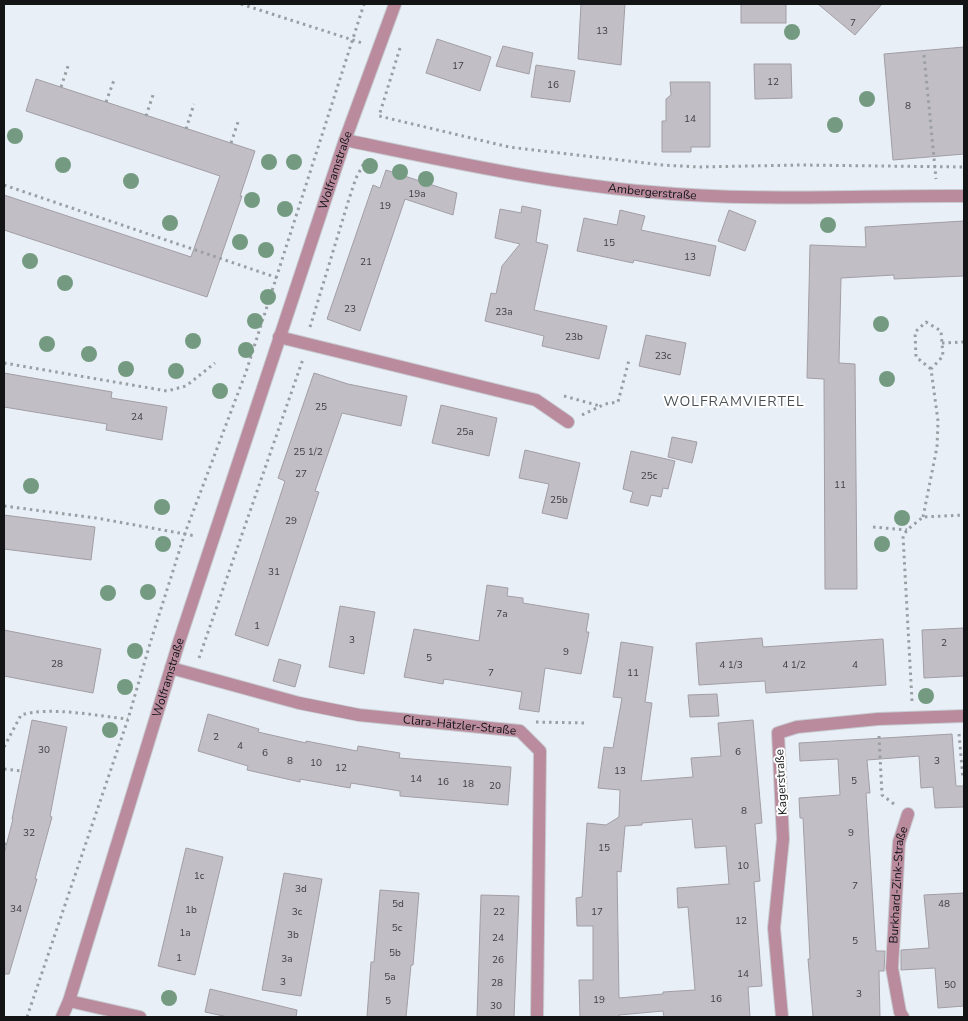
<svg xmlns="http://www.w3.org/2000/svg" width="968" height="1021" font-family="'Nunito Sans',sans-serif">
	<rect width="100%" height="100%" fill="#e9eff6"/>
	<!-- building -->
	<g fill="#c2bec6" stroke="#a29ea5" fill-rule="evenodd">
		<polygon points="581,4 625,4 621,65 578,59"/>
		<rect x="741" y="4" width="45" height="19"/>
		<polygon points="818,4 882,4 855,35"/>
		<polygon points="437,39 491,57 480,91 426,73"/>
		<polygon points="503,46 533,53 529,74 496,66"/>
		<polygon points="964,47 964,154 893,160 884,54"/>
		<polygon points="754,64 791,64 792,98 755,99"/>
		<polygon points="536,65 575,71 570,102 531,97"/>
		<polygon points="36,79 255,151 240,196 242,196 207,297 4,230 4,195 191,257 220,176 26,111"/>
		<polygon points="670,82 710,82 710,147 691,147 691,152 662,152 662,121 666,121 666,99 671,95"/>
		<polygon points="386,170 457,193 453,215 405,199 360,331 327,319 373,185 380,188"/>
		<polygon points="522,206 541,210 536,242 548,245 534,310 607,326 599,359 542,346 544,336 485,321 491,293 496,294 502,266 520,244 495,238 500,209 521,213"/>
		<polygon points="620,210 645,216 641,230 716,246 710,276 634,260 633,263 577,251 584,218 617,225"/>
		<polygon points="729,210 756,221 745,251 718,241"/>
		<polygon points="964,221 964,276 894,279 894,275 841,278 839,363 855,364 857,589 825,589 824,379 807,378 810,245 866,247 865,227"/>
		<polygon points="646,335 686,343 680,375 639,366"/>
		<polygon points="4,373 112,392 111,398 167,407 162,440 106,430 107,424 4,407"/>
		<polygon points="314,373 348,384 407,396 401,426 342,413 315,491 319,492 268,646 235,635 285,481 278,478"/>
		<polygon points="441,405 497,418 489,456 432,443"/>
		<polygon points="672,437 697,442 692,463 668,457"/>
		<polygon points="525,450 580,463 567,519 542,513 549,484 519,478"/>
		<polygon points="631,451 675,461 668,489 663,488 661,497 651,495 648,506 630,502 633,492 623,489"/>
		<polygon points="4,515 95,527 91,560 4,549"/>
		<polygon points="487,585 508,588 507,596 523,598 523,603 589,614 586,632 589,632 581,674 545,668 539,712 519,709 522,692 444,679 443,684 404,677 414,629 479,641"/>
		<polygon points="340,606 375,612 364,674 329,667"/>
		<polygon points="964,628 964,676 924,678 922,630"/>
		<polygon points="4,630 101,649 93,693 4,676"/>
		<polygon points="762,638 763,647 883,639 886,685 766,693 765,681 699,685 696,643"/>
		<path d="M621,642L653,647L645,702L652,703L641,781L693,777L691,758L721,756L718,723L753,720L762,823L755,824L760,881L754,882L762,986L748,987L750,1017H664L663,1011L619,1015V1017H580L579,980H593V926H577L576,898L582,897L587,823L606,825L619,817L620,790L598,788L604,747L613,748L622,698L613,697ZM692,819L695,848L726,846L729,884L677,888L678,908L688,907L695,990L663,992V994L619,998L617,871L621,872L625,826L642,825V823Z"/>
		<polygon points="279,659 301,665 295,687 273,681"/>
		<polygon points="717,694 719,716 690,717 688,695"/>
		<polygon points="208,714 259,729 258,732 306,743 306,741 357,751 358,746 400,753 399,758 511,767 508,805 400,796 400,791 351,783 350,788 300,779 300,782 247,770 248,766 198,751"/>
		<polygon points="32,720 67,727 50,816 52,817 35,879 37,879 9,974 4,974 4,854 13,819 12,819"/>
		<polygon points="952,734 956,786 964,786 964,807 935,808 933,787 921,788 919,756 867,760 870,793 866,793 876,951 885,951 884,971 879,971 880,1017 813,1017 808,959 810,959 803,818 800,818 799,798 840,795 838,759 800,761 799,743"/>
		<polygon points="186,848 223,857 195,975 158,966"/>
		<polygon points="284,873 322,879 301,996 262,990"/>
		<polygon points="380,890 419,893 413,965 411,965 406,1017 367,1017 371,962 374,962"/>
		<polygon points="964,893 964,1006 938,1008 935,968 901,970 901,950 929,948 924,895"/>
		<polygon points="481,895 519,896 514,1017 477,1017"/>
		<polygon points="210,989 297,1010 296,1017 228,1017 205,1012"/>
	</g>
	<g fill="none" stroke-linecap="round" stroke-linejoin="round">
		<!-- street casing -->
		<g stroke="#c7ccd2" stroke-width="14">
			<g id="street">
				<path id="s1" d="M345,140C447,161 547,183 651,192C755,202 860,195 964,196"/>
				<polyline points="279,337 536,400 568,422"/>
				<path id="s2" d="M171,668L299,703L359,715L520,731L540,751L537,1017"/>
				<polyline points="69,1001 140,1017"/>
				<path id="s3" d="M62,1017L69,1001L179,642L345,140L395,4"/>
				<polyline points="782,1017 774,928 783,839 778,733 797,727 878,719 964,716"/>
				<path id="s4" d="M903,1017L900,1012L892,968L899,842L908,814"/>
			</g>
		</g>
		<!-- path -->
		<g stroke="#9a9fa4" stroke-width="3" stroke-dasharray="2.5 4" stroke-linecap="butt">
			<polyline points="241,4 362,43"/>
			<polyline points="400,48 379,116 509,147 662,165 699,167 800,165 964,167"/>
			<polyline points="924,55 936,179"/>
			<polyline points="61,87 68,66"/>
			<polyline points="106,102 114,80"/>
			<polyline points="146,116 154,92"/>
			<polyline points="186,129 194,104"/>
			<polyline points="231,143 239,119"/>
			<polyline points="4,185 278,278"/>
			<polyline points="310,327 349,199 356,178 364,163"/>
			<polyline points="942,343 964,342"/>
			<polyline points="4,363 167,391 186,386 215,363"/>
			<polyline points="564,396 600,406"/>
			<polyline points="582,415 605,404 618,402 629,360"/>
			<polyline points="4,506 96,518 196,536"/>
			<polyline points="923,517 937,447 938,421 931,369 943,356 941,331 926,322 915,332 916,357 931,369"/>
			<polyline points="873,527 907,530"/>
			<polyline points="199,658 303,359"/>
			<polyline points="912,701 903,536 907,530 923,517 964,515"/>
			<polyline points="536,722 585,723"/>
			<polyline points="959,734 963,779"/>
			<polyline points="879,736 882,795 894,804"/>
			<path d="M4,747L21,715C50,706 97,716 128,719"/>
			<polyline points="4,769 22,771"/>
			<polyline points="4,844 6,844"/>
			<polyline points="27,1017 128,719 152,637 185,533 246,372 364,4"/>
		</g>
		<!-- street -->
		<use href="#street" stroke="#b98b9d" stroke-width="12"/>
	</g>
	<!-- trees -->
	<g fill="#749b81">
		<circle cx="792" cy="32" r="8"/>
		<circle cx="867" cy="99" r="8"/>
		<circle cx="835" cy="125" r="8"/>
		<circle cx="15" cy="136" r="8"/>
		<circle cx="269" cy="162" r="8"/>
		<circle cx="294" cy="162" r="8"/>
		<circle cx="63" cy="165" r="8"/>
		<circle cx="370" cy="166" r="8"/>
		<circle cx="400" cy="172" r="8"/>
		<circle cx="426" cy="179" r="8"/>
		<circle cx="131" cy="181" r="8"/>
		<circle cx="252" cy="200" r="8"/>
		<circle cx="285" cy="209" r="8"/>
		<circle cx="170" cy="223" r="8"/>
		<circle cx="828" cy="225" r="8"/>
		<circle cx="240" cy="242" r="8"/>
		<circle cx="266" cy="250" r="8"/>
		<circle cx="30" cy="261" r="8"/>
		<circle cx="65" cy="283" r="8"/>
		<circle cx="268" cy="297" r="8"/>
		<circle cx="255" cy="321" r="8"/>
		<circle cx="881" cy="324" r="8"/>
		<circle cx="193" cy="341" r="8"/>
		<circle cx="47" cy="344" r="8"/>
		<circle cx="246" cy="350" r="8"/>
		<circle cx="89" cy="354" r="8"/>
		<circle cx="126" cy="369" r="8"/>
		<circle cx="176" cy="371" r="8"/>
		<circle cx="887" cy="379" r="8"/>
		<circle cx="220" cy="391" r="8"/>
		<circle cx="31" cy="486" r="8"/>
		<circle cx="162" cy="507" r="8"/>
		<circle cx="902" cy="518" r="8"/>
		<circle cx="163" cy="544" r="8"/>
		<circle cx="882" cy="544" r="8"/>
		<circle cx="148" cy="592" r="8"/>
		<circle cx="108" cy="593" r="8"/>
		<circle cx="135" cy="651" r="8"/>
		<circle cx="125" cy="687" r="8"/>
		<circle cx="926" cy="696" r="8"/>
		<circle cx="110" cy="730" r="8"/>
		<circle cx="169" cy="998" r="8"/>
	</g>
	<g text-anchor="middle" stroke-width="4" stroke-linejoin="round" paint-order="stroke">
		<!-- number labels -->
		<g font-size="10" fill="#3e3e42">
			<text x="853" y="26">7</text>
			<text x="602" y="34">13</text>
			<text x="458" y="69">17</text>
			<text x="773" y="85">12</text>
			<text x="553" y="88">16</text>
			<text x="908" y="109">8</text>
			<text x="690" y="122">14</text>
			<text x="417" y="197">19a</text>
			<text x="385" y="209">19</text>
			<text x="609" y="246">15</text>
			<text x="690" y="260">13</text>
			<text x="366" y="265">21</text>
			<text x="350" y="312">23</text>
			<text x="504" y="315">23a</text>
			<text x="574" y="340">23b</text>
			<text x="663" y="359">23c</text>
			<text x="321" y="410">25</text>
			<text x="137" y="420">24</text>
			<text x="465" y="435">25a</text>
			<text x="308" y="455">25 1/2</text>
			<text x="301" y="477">27</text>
			<text x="649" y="479">25c</text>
			<text x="840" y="488">11</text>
			<text x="559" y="503">25b</text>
			<text x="291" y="524">29</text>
			<text x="274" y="575">31</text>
			<text x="502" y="617">7a</text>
			<text x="257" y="629">1</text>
			<text x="352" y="643">3</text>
			<text x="944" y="646">2</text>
			<text x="566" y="655">9</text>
			<text x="429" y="661">5</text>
			<text x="57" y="667">28</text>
			<text x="731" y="668">4 1/3</text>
			<text x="794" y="668">4 1/2</text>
			<text x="855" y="668">4</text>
			<text x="491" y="676">7</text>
			<text x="633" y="676">11</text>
			<text x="216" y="740">2</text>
			<text x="240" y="749">4</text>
			<text x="44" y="753">30</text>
			<text x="738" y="755">6</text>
			<text x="265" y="756">6</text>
			<text x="290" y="764">8</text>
			<text x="937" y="764">3</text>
			<text x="316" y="766">10</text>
			<text x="341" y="771">12</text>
			<text x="620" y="774">13</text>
			<text x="416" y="782">14</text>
			<text x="854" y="784">5</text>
			<text x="443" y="785">16</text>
			<text x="468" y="787">18</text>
			<text x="495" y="789">20</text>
			<text x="744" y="814">8</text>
			<text x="29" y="836">32</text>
			<text x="851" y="836">9</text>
			<text x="604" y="851">15</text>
			<text x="743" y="869">10</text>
			<text x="199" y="879">1c</text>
			<text x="855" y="889">7</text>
			<text x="301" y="892">3d</text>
			<text x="398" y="907">5d</text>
			<text x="944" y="907">48</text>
			<text x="16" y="912">34</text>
			<text x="191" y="913">1b</text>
			<text x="297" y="915">3c</text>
			<text x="499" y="915">22</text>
			<text x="597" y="915">17</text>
			<text x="741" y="924">12</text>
			<text x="397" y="931">5c</text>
			<text x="185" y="936">1a</text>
			<text x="293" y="938">3b</text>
			<text x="498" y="941">24</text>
			<text x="855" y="944">5</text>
			<text x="395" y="956">5b</text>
			<text x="179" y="961">1</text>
			<text x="287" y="962">3a</text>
			<text x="498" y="963">26</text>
			<text x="743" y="977">14</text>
			<text x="390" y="980">5a</text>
			<text x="283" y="985">3</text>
			<text x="497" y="986">28</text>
			<text x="950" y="988">50</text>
			<text x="859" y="997">3</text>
			<text x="716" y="1002">16</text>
			<text x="599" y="1003">19</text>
			<text x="388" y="1004">5</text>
			<text x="496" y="1009">30</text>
		</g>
		<!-- street labels -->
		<g font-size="12" fill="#121416" stroke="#fff">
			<text dy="4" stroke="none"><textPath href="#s3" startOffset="890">Wolframstraße</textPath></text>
			<text dy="4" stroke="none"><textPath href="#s1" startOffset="312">Ambergerstraße</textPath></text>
			<text dy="4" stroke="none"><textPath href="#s3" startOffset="356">Wolframstraße</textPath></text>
			<text dy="4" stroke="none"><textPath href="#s2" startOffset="295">Clara-Hätzler-Straße</textPath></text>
			<text transform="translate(781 782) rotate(-93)" y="4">Kagerstraße</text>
			<text dy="4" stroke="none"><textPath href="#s4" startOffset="134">Burkhard-Zink-Straße</textPath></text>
		</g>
		<!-- neighbourhood labels -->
		<g font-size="14" letter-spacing="1" fill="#494f54" stroke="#fff">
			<text x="734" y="406">WOLFRAMVIERTEL</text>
		</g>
	</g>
	<!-- border -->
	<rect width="968" height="1021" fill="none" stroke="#121416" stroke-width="10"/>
</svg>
